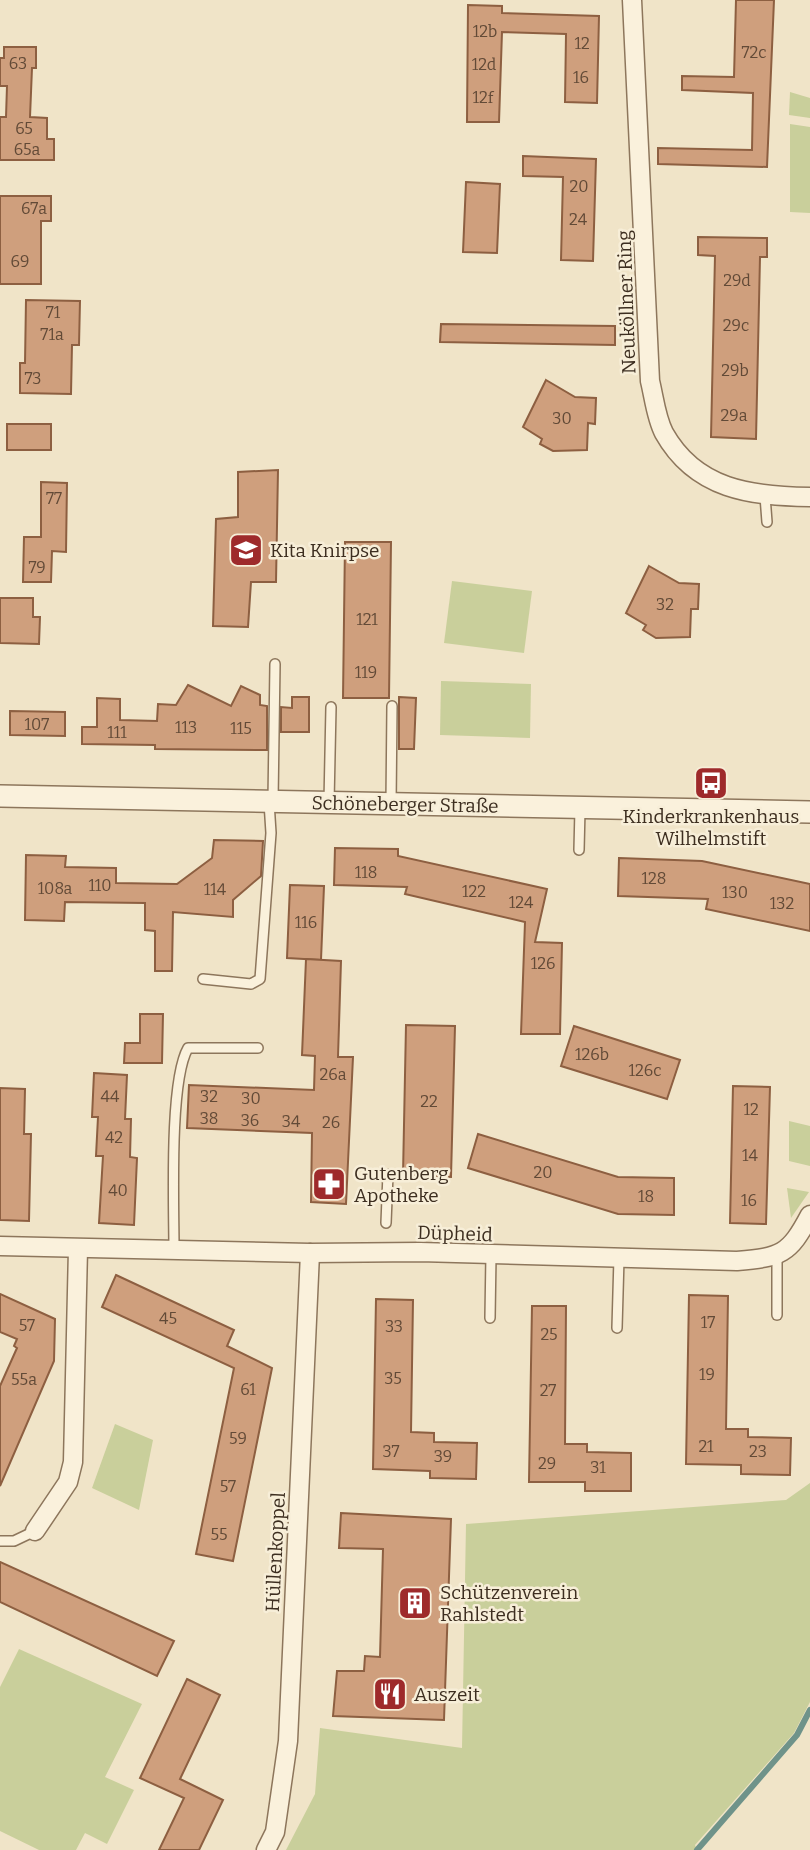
<svg xmlns="http://www.w3.org/2000/svg" width="810" height="1850" font-family="Bitter,serif">
	<rect width="100%" height="100%" fill="#f0e4c8"/>
	<!-- green -->
	<g fill="#c9cf9b">
		<polygon points="790,92 810,98 810,118 789,115"/>
		<polygon points="790,124 810,127 810,213 790,212"/>
		<polygon points="452,581 532,591 524,653 444,643"/>
		<polygon points="441,681 531,684 530,738 440,735"/>
		<polygon points="789,1121 810,1126 810,1166 789,1161"/>
		<polygon points="787,1188 809,1192 791,1218"/>
		<polygon points="115,1424 153,1440 139,1510 92,1488"/>
		<polygon points="810,1483 810,1702 794,1733 695,1845 697,1850 286,1850 315,1794 320,1728 462,1748 466,1524 786,1500"/>
		<polygon points="19,1649 142,1704 105,1777 134,1790 107,1844 85,1833 76,1850 39,1850 0,1831 0,1687"/>
	</g>
	<g fill="none" stroke-linecap="round" stroke-linejoin="round">
		<!-- stream -->
		<polyline stroke="#6f938a" stroke-width="6" points="697,1850 797,1735 810,1710"/>
	</g>
	<!-- building -->
	<g fill="#cf9f7d" stroke="#8d5f41" stroke-width="2">
		<polygon points="736,0 774,0 767,167 658,164 658,148 752,150 753,93 682,90 682,76 734,77"/>
		<polygon points="468,5 502,6 502,13 599,16 597,103 565,102 566,34 502,32 499,122 467,122"/>
		<polygon points="4,47 36,47 36,68 32,68 30,117 47,118 47,139 54,139 54,160 0,160 0,117 6,117 7,86 0,86 0,58 4,58"/>
		<polygon points="523,156 596,159 593,261 561,260 563,177 523,176"/>
		<polygon points="466,182 500,184 497,253 463,252"/>
		<polygon points="0,196 51,196 51,221 41,221 41,284 0,284"/>
		<polygon points="698,237 767,238 767,257 760,257 756,439 711,437 715,256 698,255"/>
		<polygon points="26,300 80,301 79,345 72,345 71,394 20,393 20,363 25,363"/>
		<polygon points="441,324 615,326 615,345 440,342"/>
		<polygon points="546,380 575,397 596,398 595,424 588,423 587,450 553,451 540,444 542,439 523,427"/>
		<rect x="7" y="424" width="44" height="26"/>
		<polygon points="278,470 276,582 251,582 248,627 213,626 216,519 238,517 238,472"/>
		<polygon points="41,482 67,483 66,552 52,551 51,582 23,582 24,537 41,537"/>
		<polygon points="345,542 391,542 389,698 343,698"/>
		<polygon points="649,566 679,583 699,584 698,609 691,609 690,637 656,638 643,630 646,625 626,613"/>
		<polygon points="0,598 33,598 33,617 40,617 39,644 0,643"/>
		<polygon points="188,685 231,706 241,686 260,695 260,705 267,706 267,750 155,749 155,745 82,744 82,727 97,727 97,698 120,699 120,720 157,721 158,704 176,705"/>
		<polygon points="292,697 309,697 309,732 281,732 281,707 292,708"/>
		<polygon points="399,697 416,698 414,749 399,749"/>
		<polygon points="10,711 65,712 65,736 10,735"/>
		<polygon points="214,840 263,841 261,876 233,900 233,917 173,912 172,971 155,971 155,931 145,930 145,903 65,902 64,921 25,920 26,855 66,856 65,867 116,868 116,883 177,884 212,858"/>
		<polygon points="335,848 398,849 398,856 547,889 535,942 562,943 560,1034 521,1034 525,922 405,894 407,887 334,885"/>
		<polygon points="619,858 702,861 810,884 810,931 706,909 708,899 618,896"/>
		<polygon points="290,885 324,886 321,960 287,958"/>
		<polygon points="306,959 341,961 338,1057 353,1057 346,1204 311,1202 312,1133 187,1128 189,1085 314,1090 315,1056 302,1055"/>
		<polygon points="140,1014 163,1014 162,1063 124,1063 125,1043 140,1043"/>
		<polygon points="406,1025 455,1026 451,1177 403,1175"/>
		<polygon points="574,1026 680,1060 667,1099 561,1066"/>
		<polygon points="94,1073 127,1075 125,1119 131,1119 130,1157 137,1158 134,1225 99,1223 103,1156 96,1156 98,1117 92,1117"/>
		<polygon points="733,1086 770,1087 766,1224 730,1223"/>
		<polygon points="0,1088 25,1089 24,1134 31,1134 29,1221 0,1220"/>
		<polygon points="478,1134 618,1177 674,1178 674,1215 618,1214 468,1168"/>
		<polygon points="116,1275 234,1330 227,1346 272,1368 233,1561 196,1554 234,1368 102,1307"/>
		<polygon points="0,1294 55,1319 54,1361 0,1486 0,1386 17,1348 14,1346 17,1339 0,1332"/>
		<polygon points="689,1295 728,1296 726,1429 748,1429 748,1437 791,1438 790,1475 741,1474 741,1465 686,1464"/>
		<polygon points="376,1299 413,1300 411,1432 434,1433 434,1442 477,1443 476,1479 430,1478 430,1471 373,1469"/>
		<polygon points="532,1306 566,1306 565,1444 587,1444 587,1452 631,1453 631,1491 585,1491 585,1482 529,1482"/>
		<polygon points="341,1513 451,1519 444,1720 333,1716 337,1671 364,1671 365,1656 380,1657 383,1549 339,1548"/>
		<polygon points="0,1562 174,1641 157,1676 0,1602"/>
		<polygon points="187,1679 220,1695 180,1779 223,1800 199,1850 159,1850 184,1798 140,1778"/>
	</g>
	<g fill="none" stroke-linecap="round" stroke-linejoin="round">
		<!-- service casing -->
		<g stroke="#8d765c" stroke-width="12">
			<g id="service">
				<polyline points="765,496 767,522"/>
				<polyline points="273,801 275,664"/>
				<polyline points="329,802 331,707"/>
				<polyline points="391,804 392,706"/>
				<polyline points="579,850 580,809"/>
				<polyline points="203,979 251,984 260,979 271,833 269,802"/>
				<polyline points="386,1223 388,1174"/>
				<path d="M174,1250C174,1206 169,1081 188,1048H258"/>
				<polyline points="777,1254 777,1315"/>
				<polyline points="490,1318 491,1255"/>
				<polyline points="617,1328 619,1258"/>
				<polyline points="0,1541 14,1541 35,1531"/>
			</g>
		</g>
		<!-- minor casing -->
		<g stroke="#8d765c" stroke-width="21">
			<g id="minor">
				<path d="M632,0L650,381C654,397 656,418 664,433C696,490 751,496 810,497"/>
				<path d="M0,1246L310,1253L420,1252L737,1261C781,1257 789,1255 810,1215"/>
				<polyline points="35,1531 68,1482 73,1462 78,1249"/>
				<polyline points="266,1850 275,1832 288,1741 310,1253"/>
			</g>
		</g>
		<!-- tertiary casing -->
		<g stroke="#8d765c" stroke-width="24">
			<polyline id="tertiary" points="0,796 810,812"/>
		</g>
		<!-- service -->
		<use href="#service" stroke="#faf1dc" stroke-width="9"/>
		<!-- minor -->
		<use href="#minor" stroke="#faf1dc" stroke-width="18"/>
		<!-- tertiary -->
		<use href="#tertiary" stroke="#faf1dc" stroke-width="21"/>
	</g>
	<!-- icons -->
	<defs>
		<g id="school-square" transform="scale(1.75)"><rect x="-9" y="-9" width="18" height="18" rx="4" fill="#9e2a2b" stroke="#f7eed8"/><path d="M0-5L7-2L0 1L-7-2ZM-4 1L0 2.5L4 1V4Q0 6-4 4Z" fill="#fff"/></g>
		<g id="bus-square" transform="scale(1.75)"><rect x="-9" y="-9" width="18" height="18" rx="4" fill="#9e2a2b" stroke="#f7eed8"/><path d="M-5-6H5V4H4V6H2V4H-2V6H-4V4H-5ZM-3.5-4V0h7V-4ZM-3.5 1.2v1.5H-2V1.2ZM2 1.2v1.5H3.5V1.2Z" fill="#fff"/></g>
		<g id="pharmacy-square" transform="scale(1.75)"><rect x="-9" y="-9" width="18" height="18" rx="4" fill="#9e2a2b" stroke="#f7eed8"/><path d="M-2-6h4v4h4v4h-4v4h-4v-4h-4v-4h4Z" fill="#fff"/></g>
		<g id="building-square" transform="scale(1.75)"><rect x="-9" y="-9" width="18" height="18" rx="4" fill="#9e2a2b" stroke="#f7eed8"/><path d="M-4-6H4V6H1V3H-1V6H-4ZM-2.5-4.3h1.7v1.8h-1.7ZM.8-4.3h1.7v1.8H.8ZM-2.5-1h1.7V.8h-1.7ZM.8-1h1.7V.8H.8Z" fill="#fff"/></g>
		<g id="restaurant-square" transform="scale(1.75)"><rect x="-9" y="-9" width="18" height="18" rx="4" fill="#9e2a2b" stroke="#f7eed8"/><path d="M-5-6h1v4h1v-4h1v4h1v-4h1v5L-1.5 .5V6h-2V.5L-5-1ZM5-6V6H3V1.5H1.5Q1.5-4 5-6Z" fill="#fff"/></g>
	</defs>
	<g fill-rule="evenodd">
		<use href="#school-square" x="246" y="550"/>
		<use href="#bus-square" x="711" y="783"/>
		<use href="#pharmacy-square" x="329" y="1184"/>
		<use href="#building-square" x="415" y="1603"/>
		<use href="#restaurant-square" x="390" y="1694"/>
	</g>
	<g text-anchor="middle" stroke-width="5" stroke-linejoin="round" paint-order="stroke">
		<!-- number labels -->
		<g font-size="16" fill="#624a37">
			<text x="485" y="37">12b</text>
			<text x="582" y="49">12</text>
			<text x="754" y="58">72c</text>
			<text x="18" y="69">63</text>
			<text x="484" y="70">12d</text>
			<text x="581" y="83">16</text>
			<text x="483" y="103">12f</text>
			<text x="24" y="134">65</text>
			<text x="27" y="155">65a</text>
			<text x="579" y="192">20</text>
			<text x="34" y="214">67a</text>
			<text x="578" y="225">24</text>
			<text x="20" y="267">69</text>
			<text x="737" y="286">29d</text>
			<text x="53" y="318">71</text>
			<text x="736" y="331">29c</text>
			<text x="52" y="340">71a</text>
			<text x="735" y="376">29b</text>
			<text x="33" y="384">73</text>
			<text x="734" y="421">29a</text>
			<text x="562" y="424">30</text>
			<text x="54" y="504">77</text>
			<text x="37" y="573">79</text>
			<text x="665" y="610">32</text>
			<text x="367" y="625">121</text>
			<text x="366" y="678">119</text>
			<text x="37" y="730">107</text>
			<text x="186" y="733">113</text>
			<text x="241" y="734">115</text>
			<text x="117" y="738">111</text>
			<text x="366" y="878">118</text>
			<text x="654" y="884">128</text>
			<text x="100" y="891">110</text>
			<text x="55" y="894">108a</text>
			<text x="215" y="895">114</text>
			<text x="474" y="897">122</text>
			<text x="735" y="898">130</text>
			<text x="521" y="908">124</text>
			<text x="782" y="909">132</text>
			<text x="306" y="928">116</text>
			<text x="543" y="969">126</text>
			<text x="592" y="1060">126b</text>
			<text x="645" y="1076">126c</text>
			<text x="333" y="1080">26a</text>
			<text x="110" y="1102">44</text>
			<text x="209" y="1102">32</text>
			<text x="251" y="1104">30</text>
			<text x="429" y="1107">22</text>
			<text x="751" y="1115">12</text>
			<text x="209" y="1124">38</text>
			<text x="250" y="1126">36</text>
			<text x="291" y="1127">34</text>
			<text x="331" y="1128">26</text>
			<text x="114" y="1143">42</text>
			<text x="750" y="1161">14</text>
			<text x="543" y="1178">20</text>
			<text x="118" y="1196">40</text>
			<text x="646" y="1202">18</text>
			<text x="749" y="1206">16</text>
			<text x="168" y="1324">45</text>
			<text x="708" y="1328">17</text>
			<text x="27" y="1331">57</text>
			<text x="394" y="1332">33</text>
			<text x="549" y="1340">25</text>
			<text x="707" y="1380">19</text>
			<text x="393" y="1384">35</text>
			<text x="24" y="1385">55a</text>
			<text x="248" y="1395">61</text>
			<text x="548" y="1396">27</text>
			<text x="238" y="1444">59</text>
			<text x="706" y="1452">21</text>
			<text x="391" y="1457">37</text>
			<text x="758" y="1457">23</text>
			<text x="443" y="1462">39</text>
			<text x="547" y="1469">29</text>
			<text x="598" y="1473">31</text>
			<text x="228" y="1492">57</text>
			<text x="219" y="1540">55</text>
		</g>
		<!-- street labels -->
		<g font-size="19" fill="#3d2e20" stroke="#f7eed8">
			<text transform="translate(626 302) rotate(-92)" y="7">Neuköllner Ring</text>
			<text transform="translate(405 804) rotate(1)" y="7">Schöneberger Straße</text>
			<text transform="translate(455 1233) rotate(2)" y="7">Düpheid</text>
			<text transform="translate(275 1552) rotate(-87)" y="7">Hüllenkoppel</text>
		</g>
		<!-- poi labels -->
		<g font-size="19" fill="#3d2e20" stroke="#f7eed8" text-anchor="start">
			<text x="270" y="557">Kita Knirpse</text>
			<text x="711" y="823" text-anchor="middle">Kinderkrankenhaus<tspan x="711" dy="22">Wilhelmstift</tspan></text>
			<text x="354" y="1180">Gutenberg<tspan x="354" dy="22">Apotheke</tspan></text>
			<text x="440" y="1599">Schützenverein<tspan x="440" dy="22">Rahlstedt</tspan></text>
			<text x="414" y="1701">Auszeit</text>
		</g>
	</g>
</svg>
